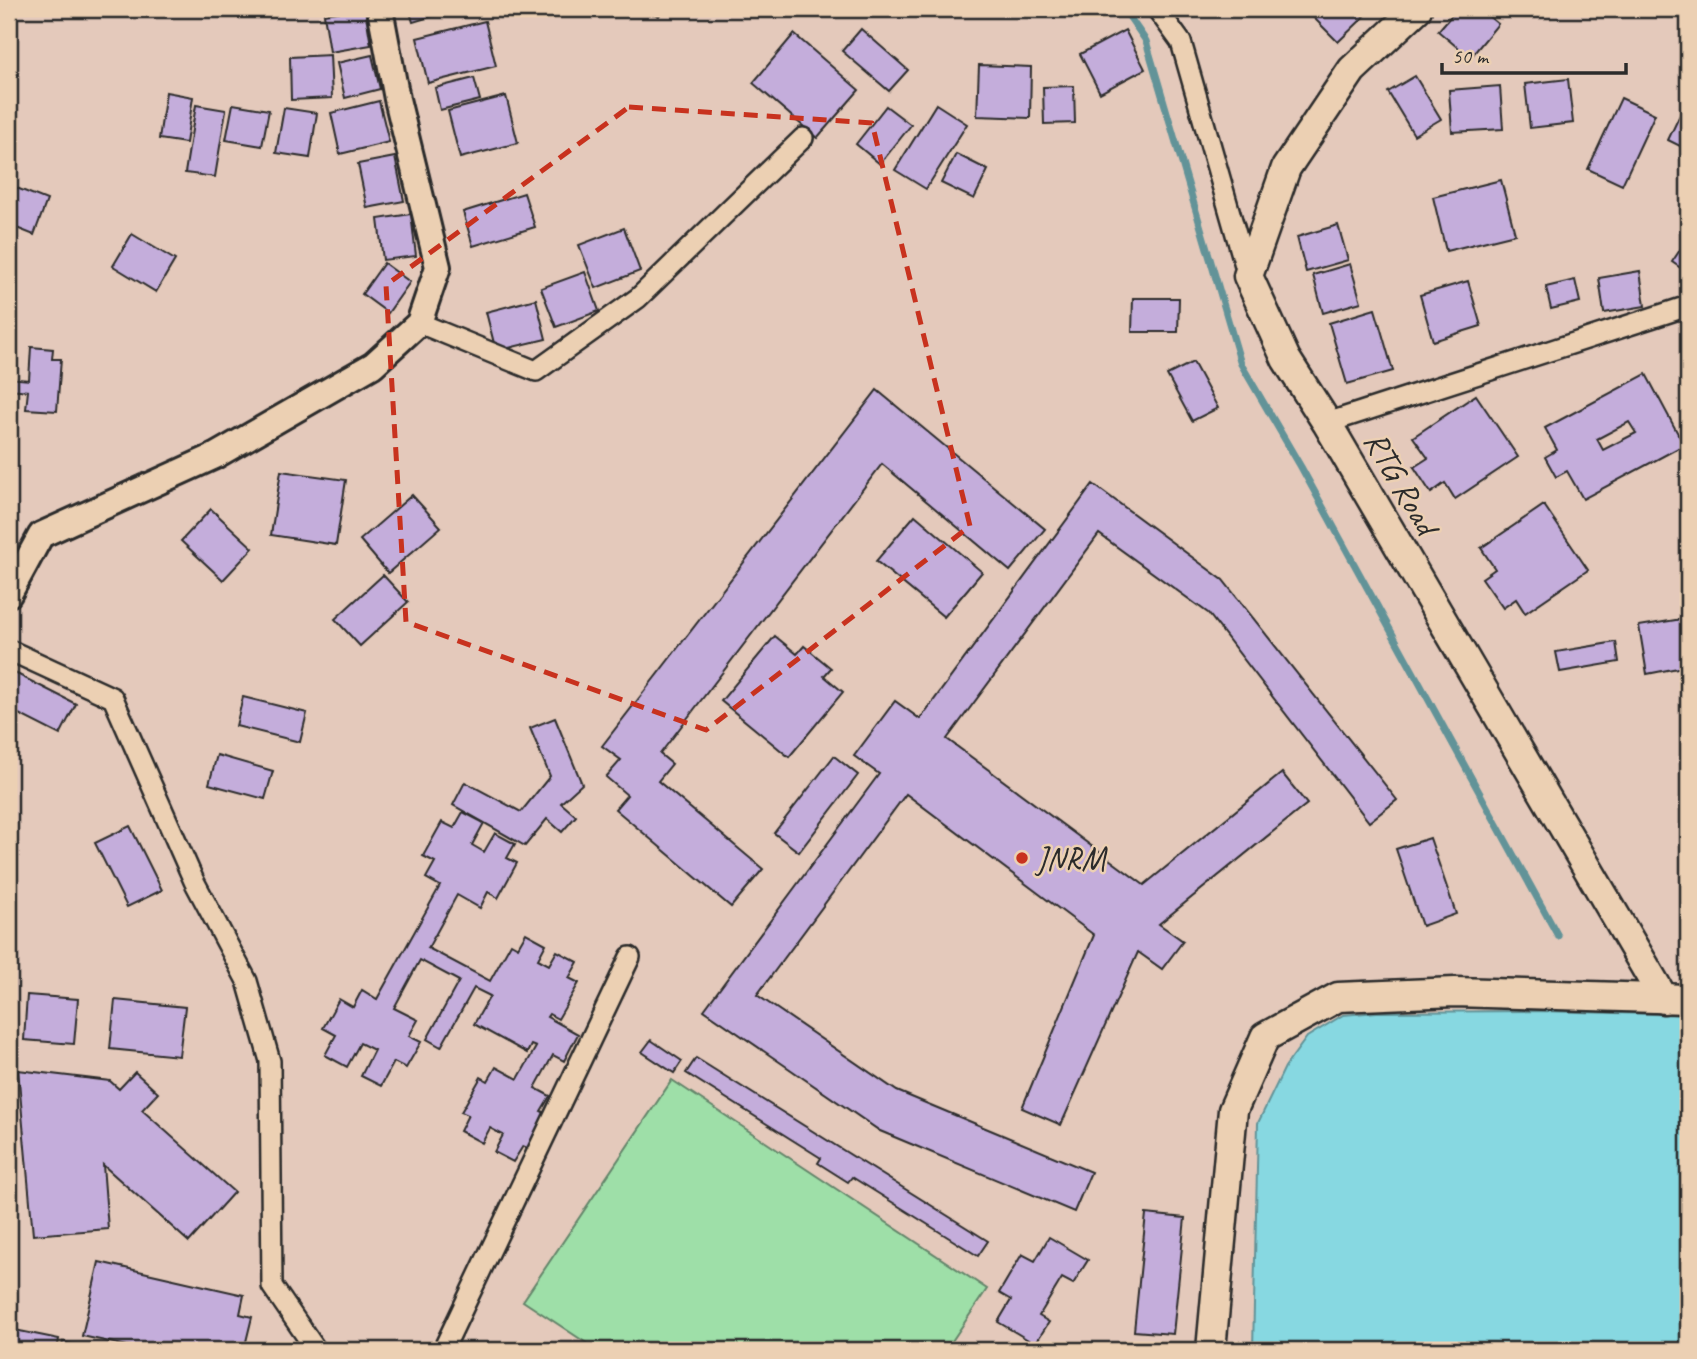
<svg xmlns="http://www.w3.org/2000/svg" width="1697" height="1359" font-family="Caveat,sans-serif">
	<rect width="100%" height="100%" fill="#e4c9bb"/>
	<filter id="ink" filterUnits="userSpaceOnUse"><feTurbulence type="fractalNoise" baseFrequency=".0143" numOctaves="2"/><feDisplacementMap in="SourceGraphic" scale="14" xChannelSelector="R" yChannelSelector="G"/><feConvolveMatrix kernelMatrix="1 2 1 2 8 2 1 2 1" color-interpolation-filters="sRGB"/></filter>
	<g filter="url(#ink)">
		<!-- green -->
		<polygon fill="#9edfa8" stroke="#64856a" stroke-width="2" points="672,1080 987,1289 946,1350 597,1350 523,1301"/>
		<!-- water -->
		<polygon fill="#87d8e1" stroke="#629398" stroke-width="2" points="1541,1011 1688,1015 1688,1350 1253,1350 1258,1123 1285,1067 1307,1037 1343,1015 1377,1012"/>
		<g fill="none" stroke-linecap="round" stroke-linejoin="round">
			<!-- stream -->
			<polyline stroke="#629398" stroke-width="7" points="1124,9 1146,41 1241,364 1301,467 1558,936"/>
		</g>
		<!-- building -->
		<g fill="#c4addb" stroke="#2b2b2b" stroke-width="2" fill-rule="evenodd">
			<polygon points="357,9 365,9 371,45 330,52 324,14"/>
			<polygon points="409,9 456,9 413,22"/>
			<polygon points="640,9 663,9 659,16"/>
			<polygon points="1305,9 1355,9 1364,17 1338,42"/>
			<polygon points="1457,9 1480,9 1498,24 1470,58 1438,31"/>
			<polygon points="485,21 496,66 428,83 417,38"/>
			<polygon points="861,29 908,70 889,91 842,51"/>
			<polygon points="1125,30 1145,69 1100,93 1080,54"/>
			<polygon points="794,34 859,90 817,138 753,83"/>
			<polygon points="330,55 332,98 291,100 290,57"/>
			<polygon points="372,55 380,89 345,98 337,63"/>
			<polygon points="979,65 1031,67 1030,118 977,116"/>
			<polygon points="1415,76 1441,119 1414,135 1388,92"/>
			<polygon points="474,78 480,100 440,110 435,88"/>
			<polygon points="1568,79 1573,123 1530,128 1525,84"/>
			<polygon points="1074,86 1075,123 1044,124 1043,87"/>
			<polygon points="1500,86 1503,129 1452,132 1449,90"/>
			<polygon points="166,92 193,97 186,143 159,139"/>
			<polygon points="506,96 518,143 460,158 448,111"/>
			<polygon points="1621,98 1655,114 1622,185 1588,169"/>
			<polygon points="1688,98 1688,150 1668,140"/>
			<polygon points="379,101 389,142 340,154 331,113"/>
			<polygon points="233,104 269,110 262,146 226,140"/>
			<polygon points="936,104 967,124 926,189 895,170"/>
			<polygon points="196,105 226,110 215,177 185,173"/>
			<polygon points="886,106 911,125 880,164 856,144"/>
			<polygon points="284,108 317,113 310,158 276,153"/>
			<polygon points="956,154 988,170 974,199 941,183"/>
			<polygon points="395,157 404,201 367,208 358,164"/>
			<polygon points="1501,180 1515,234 1446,251 1433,197"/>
			<polygon points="9,185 47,200 34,235 9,225"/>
			<polygon points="524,193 535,227 473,246 463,212"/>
			<polygon points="411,214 416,256 383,260 378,219"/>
			<polygon points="1338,225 1348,260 1306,272 1297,237"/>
			<polygon points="624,228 640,271 596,288 579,245"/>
			<polygon points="132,234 175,260 156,292 113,266"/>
			<polygon points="1688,238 1688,273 1672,262"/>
			<polygon points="384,263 410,282 388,313 362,294"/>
			<polygon points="1350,264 1361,302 1323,313 1313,275"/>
			<polygon points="1640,271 1645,306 1604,313 1599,278"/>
			<polygon points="585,272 599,311 556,327 541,288"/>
			<polygon points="1575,280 1580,302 1551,309 1546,287"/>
			<polygon points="1468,281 1481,326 1433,341 1420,295"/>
			<polygon points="1133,298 1179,298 1178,332 1132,332"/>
			<polygon points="536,299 546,339 496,351 486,312"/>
			<polygon points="1375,309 1393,371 1347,384 1329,323"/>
			<polygon points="31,347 53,349 52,359 61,359 57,411 26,409 28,391 9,389 9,378 29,380"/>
			<polygon points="1193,362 1218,408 1192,421 1167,375"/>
			<path d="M1646,374L1684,445L1583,499L1567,471L1556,477L1545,457L1557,450L1545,428ZM1629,422L1636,433L1603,450L1597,439Z"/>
			<polygon points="877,390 1045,529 1010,571 882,464 660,754 672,764 658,781 763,869 731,907 615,809 627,795 606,777 621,760 602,746"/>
			<polygon points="1476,395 1518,457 1455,499 1445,483 1431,493 1414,467 1428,458 1413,437"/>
			<polygon points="281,471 346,480 336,545 271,535"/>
			<polygon points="1093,484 1223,580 1397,800 1369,822 1208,613 1099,534 947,739 1144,885 1282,773 1307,804 1159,924 1183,941 1162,969 1138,952 1061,1125 1022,1108 1094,935 906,794 757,995 897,1091 1091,1172 1074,1212 880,1131 704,1010 879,774 854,756 895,701 920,719"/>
			<polygon points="412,495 441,527 388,573 360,540"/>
			<polygon points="1544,505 1588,570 1525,613 1516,599 1503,608 1482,578 1495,569 1481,548"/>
			<polygon points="211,509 253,548 223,580 181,541"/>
			<polygon points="915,515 982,572 944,617 876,561"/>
			<polygon points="383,575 408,602 360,646 335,619"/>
			<polygon points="1688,618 1688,666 1647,674 1639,626"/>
			<polygon points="775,636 797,654 804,646 831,668 824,676 843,692 789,757 721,701"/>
			<polygon points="1616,642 1619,662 1560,672 1556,652"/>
			<polygon points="9,670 76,704 60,735 17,713 9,728"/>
			<polygon points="243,697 307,713 300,742 236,726"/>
			<polygon points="555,718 582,784 561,803 576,816 562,832 547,819 525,846 453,805 465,782 521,812 550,776 530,728"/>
			<polygon points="217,755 273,771 265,799 209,784"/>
			<polygon points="834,756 858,775 799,852 774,833"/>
			<polygon points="463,812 484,823 472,845 484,852 495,833 515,844 507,858 517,863 498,898 488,892 480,908 457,895 428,948 490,981 511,943 518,947 526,933 546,944 538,959 549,965 557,951 578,962 569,978 579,983 558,1019 549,1014 547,1017 578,1034 564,1061 553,1055 535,1088 550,1096 541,1111 550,1115 531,1150 523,1146 513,1162 494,1152 503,1135 490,1128 482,1143 460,1131 468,1115 461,1112 481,1077 488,1081 496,1067 518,1079 536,1047 531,1045 527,1053 474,1024 490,996 474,988 441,1047 427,1039 459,981 420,960 394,1008 418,1020 409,1036 421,1042 406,1068 394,1062 381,1086 361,1076 374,1050 360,1043 347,1067 325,1055 336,1035 323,1028 339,999 353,1007 362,990 377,999 440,886 426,878 435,862 423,856 442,822 454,828"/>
			<polygon points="130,826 162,890 127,907 95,843"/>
			<polygon points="1430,838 1456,914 1422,926 1396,849"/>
			<polygon points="27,995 78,999 74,1044 24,1040"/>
			<polygon points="115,1000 185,1007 179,1056 110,1049"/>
			<polygon points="651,1040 682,1061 674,1073 642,1052"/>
			<polygon points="696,1058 988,1241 978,1256 852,1177 848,1182 818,1163 821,1158 686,1073"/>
			<polygon points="18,1070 110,1081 119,1089 135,1072 158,1093 142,1110 234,1192 189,1242 103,1165 108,1229 33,1235"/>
			<polygon points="1146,1214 1185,1218 1173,1334 1134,1331"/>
			<polygon points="1049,1237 1088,1260 1073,1284 1062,1278 1039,1316 1049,1322 1035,1344 998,1322 1011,1300 999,1293 1022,1254 1035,1261"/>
			<polygon points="99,1262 244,1295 240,1314 252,1317 244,1350 146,1350 82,1336"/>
			<polygon points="10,1329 59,1339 57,1350 9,1350"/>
			<polygon points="63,1342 100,1350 61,1350"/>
		</g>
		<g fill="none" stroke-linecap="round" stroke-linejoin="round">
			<!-- minor casing -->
			<g stroke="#2b2b2b" stroke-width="24">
				<g id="minor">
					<polyline points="1157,9 1181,42 1248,276"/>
					<polyline points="419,323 536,371 638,298 803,138"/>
					<polyline points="1327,423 1688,306"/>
					<polyline points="9,650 113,698 194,881 247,981 270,1061 272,1286 316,1350"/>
					<polyline points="443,1350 630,957"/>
				</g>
			</g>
			<!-- tertiary casing -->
			<g stroke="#2b2b2b" stroke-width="30">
				<polyline id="tertiary" points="9,594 41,535 215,456 373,365 419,323 438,267 397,99 380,9"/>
			</g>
			<!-- secondary casing -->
			<g stroke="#2b2b2b" stroke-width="33">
				<g id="secondary">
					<polyline points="1417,9 1352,70 1286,168 1248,276 1286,359 1327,423 1664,999"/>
					<polyline points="1211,1350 1233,1110 1265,1037 1338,997 1455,992 1688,999"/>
				</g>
			</g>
			<!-- minor -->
			<use href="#minor" stroke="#ecd0b3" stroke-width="19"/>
			<!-- tertiary -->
			<use href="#tertiary" stroke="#ecd0b3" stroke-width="24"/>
			<!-- secondary -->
			<use href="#secondary" stroke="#ecd0b3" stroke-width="28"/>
		</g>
	</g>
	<!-- marked area -->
	<path fill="none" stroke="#c8321e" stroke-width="5" stroke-dasharray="14 9" stroke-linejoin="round" d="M629,107L872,123L970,526L706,730L406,622L386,285Z"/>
	<!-- markers -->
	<circle fill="#c8321e" stroke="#ecd0b3" stroke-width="2.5" cx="1022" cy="858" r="7"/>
	<g text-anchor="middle" stroke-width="5" stroke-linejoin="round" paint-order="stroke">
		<!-- street labels -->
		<g font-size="33" fill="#2b2b2b" stroke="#ecd0b3">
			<text transform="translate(1402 482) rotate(60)" y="12">RTG Road</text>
		</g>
		<!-- poi labels -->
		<g font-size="33" fill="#2b2b2b" stroke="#ecd0b3" text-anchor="start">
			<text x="1036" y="870">JNRM</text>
		</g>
	</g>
	<!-- margin -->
	<rect width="1697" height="1359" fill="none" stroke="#ecd0b3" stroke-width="35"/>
	<rect x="18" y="18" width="1662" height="1324" fill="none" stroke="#2b2b2b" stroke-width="2.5" filter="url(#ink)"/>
	<!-- scale -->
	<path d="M1442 63v10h184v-10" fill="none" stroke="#2b2b2b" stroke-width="3.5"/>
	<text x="1452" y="63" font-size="21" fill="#2b2b2b" stroke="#ecd0b3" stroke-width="5" paint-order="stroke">50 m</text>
</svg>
